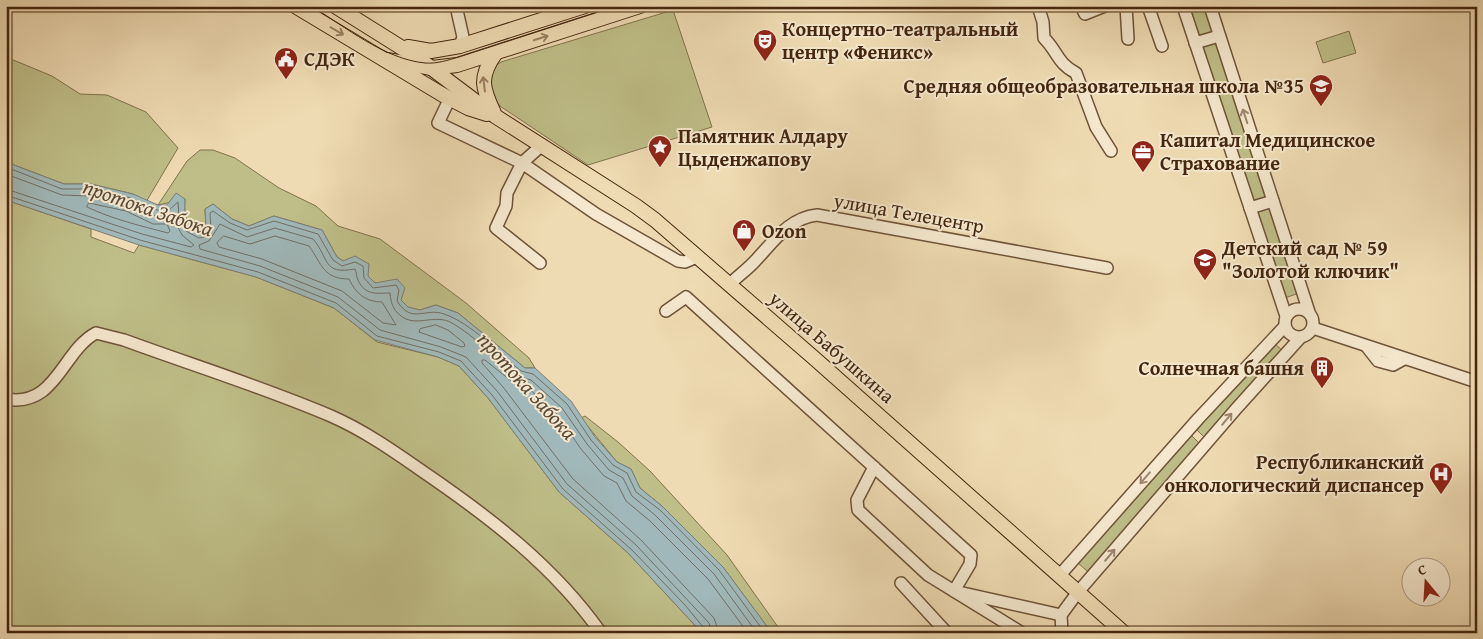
<svg xmlns="http://www.w3.org/2000/svg" width="1483" height="639" font-family="'Gentium Book Plus',serif">
	<rect width="100%" height="100%" fill="#efdbb3"/>
	<filter id="stains"><feTurbulence type="fractalNoise" baseFrequency=".004" numOctaves="4"/><feColorMatrix values="0 0 0 0 .2 0 0 0 0 .09 0 0 0 0 .02 0 0 0 .5 -.17"/></filter>
	<radialGradient id="worn" r=".72"><stop offset=".6" stop-color="#630" stop-opacity="0"/><stop offset="1" stop-color="#630" stop-opacity=".3"/></radialGradient>
	<!-- green -->
	<g fill="#bfbe88" stroke="#82724c">
		<polygon points="1188,6 1204,6 1212,32 1199,37"/>
		<path d="M673,10L712,127L588,165L500,106C488,93 489,85 492,68L501,62Z"/>
		<polygon points="1349,31 1356,53 1323,63 1316,42"/>
		<polygon points="1216,42 1266,197 1254,203 1201,45"/>
		<polygon points="6,57 52,76 80,94 107,95 146,112 178,148 146,202 133,194 91,184 64,184 6,162"/>
		<path d="M200,150H213L235,158L279,188L316,206L338,226L380,239L466,303L529,358L535,368H525L458,313L436,305L420,310L408,307L401,300L337,257L322,230L274,216L249,226L232,219L213,204L205,209L206,227L201,234C185,226 184,215 185,199L158,205L187,161Z"/>
		<polygon points="6,200 91,229 91,237 134,253 139,245 256,277 334,308 377,342 438,357 459,366 488,398 559,492 628,553 702,633 6,633"/>
		<polygon points="1269,207 1299,293 1285,298 1256,211"/>
		<polygon points="1273,342 1284,352 1204,437 1196,429"/>
		<polygon points="585,416 618,442 650,471 727,555 778,627 770,631 723,567 663,507 640,488 631,469 617,462 581,418"/>
		<polygon points="1191,435 1199,443 1199,446 1088,572 1076,561"/>
	</g>
	<!-- water -->
	<path fill="#a0b8b9" stroke="#7b7e75" d="M6,162L64,184H91L133,194L158,205H167L176,193L185,199C184,215 185,226 200,233L206,227L205,209L213,204L232,219L249,226L274,216L322,230L337,257L343,261L355,256L369,264L368,276L375,283L397,279L405,288L401,300L408,307L420,310L436,305L458,313L525,368H535L571,401L595,437L617,462L631,469L640,488L663,507L723,567L772,633H702L628,553L559,492L488,398L459,366L438,357L375,340L334,308L256,277L139,245L6,200Z"/>
	<g fill="none" stroke-linecap="round" stroke-linejoin="round">
		<!-- shore -->
		<g stroke="#726f64" stroke-width="1">
			<path d="M6,167L62,189H90L131,198L157,210H169L178,202L179,216L186,231L199,238L204,237L211,230L210,213L213,211L230,223L247,230L274,221L318,234L333,260L342,266L355,262L363,266L364,278L373,288L396,285L399,290L397,301C412,325 425,307 444,314C471,323 499,353 521,371L533,374L567,404L591,440L613,465L627,473L636,492L660,510L719,570L765,633"/>
			<polyline points="6,174 62,195 89,196 129,204 155,216 172,216 182,235 194,245 191,247 142,234 6,189"/>
			<polyline points="6,195 140,240 258,272 336,303 377,336 439,352 461,361 492,395 563,489 632,550 685,605 704,628 705,633"/>
			<path d="M89,203L126,211L153,224H167L170,231L168,233C141,226 112,219 87,207Z"/>
			<path d="M224,236L250,244L275,236L309,246C322,264 323,279 349,279C356,294 366,302 382,302L396,325L383,323L342,291L262,259L219,247L217,243Z"/>
			<polygon points="436,325 448,330 464,343 465,346 462,347 419,332 420,329"/>
			<path d="M712,633L709,623L636,545L567,484L497,391L466,357L441,347L380,330L338,297L260,266L200,249L199,245L209,241L220,224L247,237L275,228L313,239C330,259 322,275 355,269C357,273 356,276 358,280C365,296 377,293 390,293C391,302 392,309 401,316C416,328 435,313 452,323C472,334 499,361 518,376L531,380L562,408L587,444L609,470L623,478L632,496L655,515L714,574L757,633"/>
			<polyline points="719,633 714,618 641,540 573,479 503,387 482,363 482,360 485,360 515,384 527,387 556,413 581,449 604,476 617,483 626,501 650,521 708,579 748,633"/>
		</g>
		<!-- minor casing -->
		<g stroke="#6f5338" stroke-width="14">
			<g id="minor">
				<polyline points="456,6 463,37 460,46"/>
				<path d="M1038,6L1043,22L1044,38C1058,52 1057,63 1076,73L1096,127L1111,151"/>
				<polyline points="1081,6 1085,14 1105,6"/>
				<polyline points="1126,6 1128,39"/>
				<polyline points="1148,6 1162,46"/>
				<polyline points="1183,6 1286,316"/>
				<polyline points="1210,6 1309,312"/>
				<polyline points="1195,43 1219,36"/>
				<polyline points="450,98 438,123 522,163 596,214 678,261 685,262 697,257"/>
				<polyline points="1250,208 1273,201"/>
				<polyline points="540,263 496,228 506,206 507,193 522,163 542,145"/>
				<path d="M730,284C738,276 748,269 756,260C774,241 789,218 817,215L1107,268"/>
				<circle cx="1299" cy="323" r="14"/>
				<polyline points="666,311 686,297 971,555 970,564 954,591 1061,615"/>
				<polyline points="1313,328 1477,382"/>
				<polyline points="1367,347 1378,361 1393,365 1404,359"/>
				<path d="M6,399C56,408 62,351 96,333L124,340C192,365 263,387 331,416C363,430 392,450 422,471C488,516 554,566 601,633"/>
				<polyline points="874,467 857,500 858,510 928,575 1022,633"/>
				<polyline points="1059,576 1198,419 1285,326"/>
				<polyline points="901,583 947,633"/>
				<polyline points="1062,633 1061,615 1078,592 1236,409 1300,338"/>
			</g>
		</g>
		<!-- major casing -->
		<g stroke="#44260f" stroke-width="16">
			<g id="major">
				<polyline points="295,6 443,95 468,108 487,114"/>
				<polyline points="335,6 418,58 495,116 636,206 655,220 814,358 1124,633"/>
				<polyline points="408,47 431,51 460,46 585,6"/>
				<polyline points="387,60 432,68 457,65 640,6"/>
				<path d="M494,113C482,88 479,77 495,54"/>
			</g>
		</g>
		<!-- minor -->
		<use href="#minor" stroke="#f5e8ce" stroke-width="11"/>
		<!-- major -->
		<use href="#major" stroke="#efdbb3" stroke-width="14"/>
		<!-- tram -->
		<path stroke="#44260f" stroke-width="1" d="M311,6C346,27 384,59 425,63C437,64 448,60 459,57L617,6"/>
	</g>
	<!-- one-way arrows -->
	<defs><path id="oneway-shaft" d="M-6 0H5M1.5-3L5.5 0L1.5 3" fill="none" stroke-width="1.6" stroke-linecap="round" stroke-linejoin="round" transform="scale(1.25)"/></defs>
	<g stroke="#9a8061">
		<use href="#oneway-shaft" transform="translate(337 31) rotate(30)"/>
		<use href="#oneway-shaft" transform="translate(541 38) rotate(-18)"/>
		<use href="#oneway-shaft" transform="translate(484 84) rotate(-97)"/>
	</g>
	<g stroke="#9c876e">
		<use href="#oneway-shaft" transform="translate(1245 116) rotate(-108)"/>
		<use href="#oneway-shaft" transform="translate(1227 419) rotate(-50)"/>
		<use href="#oneway-shaft" transform="translate(1145 478) rotate(131)"/>
		<use href="#oneway-shaft" transform="translate(1110 555) rotate(-50)"/>
	</g>
	<!-- icons -->
	<defs>
		<g id="theatre-pin" transform="scale(1.25)"><path d="M0 17L-7.5 6A9.5 9.5 0 1 1 7.5 6Z" fill="#8f2418" stroke="#f5e8ce"/><path d="M-5-5.5Q0-4 5-5.5V0Q5 5 0 6Q-5 5-5 0ZM-3.3-2.5H-1v1.5H-3.3ZM1-2.5H3.3v1.5H1ZM-2.8 1Q0 5.5 2.8 1Z" fill="#fff"/></g>
		<g id="civic-pin" transform="scale(1.25)"><path d="M0 17L-7.5 6A9.5 9.5 0 1 1 7.5 6Z" fill="#8f2418" stroke="#f5e8ce"/><path d="M-.6-6.5H3V-4.5H.6V-3L4-1V1h2V6H-6V1h2V-1L-.6-3ZM-1.2 2.5V6h2.4V2.5Z" fill="#fff"/></g>
		<g id="school-pin" transform="scale(1.25)"><path d="M0 17L-7.5 6A9.5 9.5 0 1 1 7.5 6Z" fill="#8f2418" stroke="#f5e8ce"/><path d="M0-5L7-2L0 1L-7-2ZM-4 1L0 2.5L4 1V4Q0 6-4 4Z" fill="#fff"/></g>
		<g id="sight-pin" transform="scale(1.25)"><path d="M0 17L-7.5 6A9.5 9.5 0 1 1 7.5 6Z" fill="#8f2418" stroke="#f5e8ce"/><path d="M0-6L1.8-2.2L6-1.7L2.9 1.2L3.7 5.4L0 3.3L-3.7 5.4L-2.9 1.2L-6-1.7L-1.8-2.2Z" fill="#fff"/></g>
		<g id="office-pin" transform="scale(1.25)"><path d="M0 17L-7.5 6A9.5 9.5 0 1 1 7.5 6Z" fill="#8f2418" stroke="#f5e8ce"/><path d="M-6-3h4V-5.5h4V-3h4V5H-6ZM-1-4.5V-3h2v-1.5ZM-6 0V1H6V0Z" fill="#fff"/></g>
		<g id="shop-pin" transform="scale(1.25)"><path d="M0 17L-7.5 6A9.5 9.5 0 1 1 7.5 6Z" fill="#8f2418" stroke="#f5e8ce"/><path d="M-5-2.5h2.3a2.7 3.5 0 0 1 5.4 0H5L5.5 6h-11ZM-1.5-2.5h3a1.5 2.3 0 0 0-3 0Z" fill="#fff"/></g>
		<g id="building-pin" transform="scale(1.25)"><path d="M0 17L-7.5 6A9.5 9.5 0 1 1 7.5 6Z" fill="#8f2418" stroke="#f5e8ce"/><path d="M-4-6H4V6H1V3H-1V6H-4ZM-2.5-4.3h1.7v1.8h-1.7ZM.8-4.3h1.7v1.8H.8ZM-2.5-1h1.7V.8h-1.7ZM.8-1h1.7V.8H.8Z" fill="#fff"/></g>
		<g id="hospital-pin" transform="scale(1.25)"><path d="M0 17L-7.5 6A9.5 9.5 0 1 1 7.5 6Z" fill="#8f2418" stroke="#f5e8ce"/><path d="M-5-5h3v3.5h4V-5h3V5h-3V1.5h-4V5h-3Z" fill="#fff"/></g>
	</defs>
	<g fill-rule="evenodd">
		<use href="#theatre-pin" x="765" y="41"/>
		<use href="#civic-pin" x="286" y="59"/>
		<use href="#school-pin" x="1321" y="86"/>
		<use href="#sight-pin" x="660" y="147"/>
		<use href="#office-pin" x="1143" y="152"/>
		<use href="#shop-pin" x="744" y="231"/>
		<use href="#school-pin" x="1205" y="260"/>
		<use href="#building-pin" x="1322" y="368"/>
		<use href="#hospital-pin" x="1441" y="474"/>
	</g>
	<g text-anchor="middle" stroke-width="4" stroke-linejoin="round" paint-order="stroke">
		<!-- poi labels -->
		<g font-size="20" font-weight="bold" fill="#44260f" stroke="#f5e8ce" text-anchor="start">
			<text x="782" y="36">Концертно-театральный<tspan x="782" dy="23">центр «Феникс»</tspan></text>
			<text x="304" y="66">СДЭК</text>
			<text x="1304" y="93" text-anchor="end">Средняя общеобразовательная школа №35</text>
			<text x="678" y="143">Памятник Алдару<tspan x="678" dy="23">Цыденжапову</tspan></text>
			<text x="1160" y="147">Капитал Медицинское<tspan x="1160" dy="23">Страхование</tspan></text>
			<text x="762" y="238">Ozon</text>
			<text x="1222" y="255">Детский сад № 59<tspan x="1222" dy="23">"Золотой ключик"</tspan></text>
			<text x="1304" y="375" text-anchor="end">Солнечная башня</text>
			<text x="1424" y="469" text-anchor="end">Республиканский<tspan x="1424" dy="23">онкологический диспансер</tspan></text>
		</g>
		<!-- street labels -->
		<g font-size="20" fill="#44260f" stroke="#f5e8ce">
			<text transform="translate(909 213) rotate(10)" y="7">улица Телецентр</text>
			<text transform="translate(832 347) rotate(41)" y="7">улица Бабушкина</text>
		</g>
		<!-- water labels -->
		<g font-size="21" font-style="italic" fill="#5b4a3a" stroke="#f5e8ce">
			<text transform="translate(148 208) rotate(19)" y="7">протока Забока</text>
			<text transform="translate(527 386) rotate(48)" y="7">протока Забока</text>
		</g>
	</g>
	<!-- margin -->
	<rect width="1483" height="639" fill="none" stroke="#efdbb3" stroke-width="25"/>
	<rect x="8" y="8" width="1468" height="624" fill="none" stroke="#44260f" stroke-width="2.5"/>
	<rect x="12" y="12" width="1458" height="614" fill="none" stroke="#44260f"/>
	<!-- north arrow -->
	<g transform="translate(1426 582) rotate(342)"><circle r="24" fill="#f5e8ce" stroke="#ae9a82"/>
	<path d="M0-4L9 19L0 12L-9 19Z" fill="#8f2418"/>
	<text y="-8" font-size="14" font-weight="bold" text-anchor="middle" fill="#44260f">С</text>
	</g>
	<rect width="100%" height="100%" filter="url(#stains)"/>
	<rect width="100%" height="100%" fill="url(#worn)"/>
</svg>
